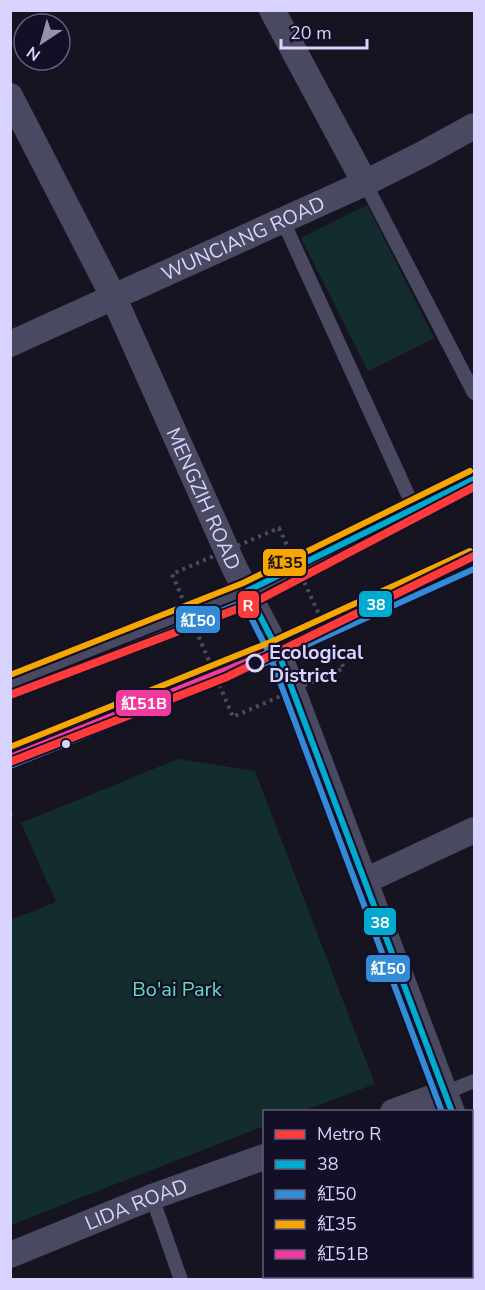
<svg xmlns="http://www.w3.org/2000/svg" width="485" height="1290" font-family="'Nunito Sans','Noto Sans TC',sans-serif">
	<rect width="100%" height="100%" fill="#161421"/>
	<!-- green -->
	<g fill="#132c2d">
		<polygon points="367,205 434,338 368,371 301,238"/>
		<polygon points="178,759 255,771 375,1084 303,1111 264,1112 264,1126 11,1225 11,920 56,902 21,823"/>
	</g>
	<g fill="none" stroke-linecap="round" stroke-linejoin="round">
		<!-- path -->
		<g stroke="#44505f" stroke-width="4" stroke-dasharray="3 4.5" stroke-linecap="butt">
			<polygon points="279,528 344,668 233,717 172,574"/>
			<polyline points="10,814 12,813"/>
		</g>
		<!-- lane -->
		<g stroke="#4a4962" stroke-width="14">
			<polyline points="365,183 474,393"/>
			<polyline points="283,221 414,508"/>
			<polyline points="445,1093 474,1081"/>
			<polyline points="152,1197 181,1280"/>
		</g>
		<!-- street -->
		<g stroke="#4a4962" stroke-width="26">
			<polyline points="272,10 365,183"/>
			<path id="s1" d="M10,96L114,298L235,569L277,649L452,1112"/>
			<path id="s2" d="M10,344L365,183L423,154L474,126"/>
			<polyline points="10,685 247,591 414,508 474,479"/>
			<polyline points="10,757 277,649 474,559"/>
			<polyline points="365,881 474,830"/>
			<polyline points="393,1112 445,1093"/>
			<polyline points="472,1163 474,1171"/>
			<path id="s3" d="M10,1255L152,1197L264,1157"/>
		</g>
		<!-- bus-1 casing -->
		<g stroke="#130f26" stroke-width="10">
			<g id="bus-1">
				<polyline points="277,649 474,559"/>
				<polyline points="452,1112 277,649 247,591 474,479"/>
			</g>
		</g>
		<!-- bus-2 casing -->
		<g stroke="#130f26" stroke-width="10">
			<g id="bus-2">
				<polyline points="13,693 243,602 269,653 442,1112"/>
				<polyline points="13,765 280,657 474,569"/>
			</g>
		</g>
		<!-- bus-3 casing -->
		<g stroke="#130f26" stroke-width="10">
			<g id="bus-3">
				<polyline points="10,675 243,583 470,471"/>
				<polyline points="10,747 273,641 470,551"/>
			</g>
		</g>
		<!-- bus-4 casing -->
		<g stroke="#130f26" stroke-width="10">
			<polyline id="bus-4" points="10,757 277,649"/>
		</g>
		<!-- bus-1 -->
		<use href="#bus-1" stroke="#00a9ce" stroke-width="6"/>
		<!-- bus-2 -->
		<use href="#bus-2" stroke="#338bd7" stroke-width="6"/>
		<!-- bus-3 -->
		<use href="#bus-3" stroke="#f7a600" stroke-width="6"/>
		<!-- bus-4 -->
		<use href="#bus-4" stroke="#f13a9d" stroke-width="6"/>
		<!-- metro-1 casing -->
		<g stroke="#130f26" stroke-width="12">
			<g id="metro-1">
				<polyline points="10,695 253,603 474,487"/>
				<polyline points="10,762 227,677 474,556"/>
			</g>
		</g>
		<!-- metro-1 -->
		<use href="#metro-1" stroke="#ff3a3a" stroke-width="8"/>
	</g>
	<!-- markers -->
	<circle fill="#130f26" stroke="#d9d4ff" stroke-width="3" cx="255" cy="663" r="8"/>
	<circle fill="#d9d4ff" stroke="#130f26" stroke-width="2" cx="66" cy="744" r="5"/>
	<g text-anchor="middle" stroke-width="4.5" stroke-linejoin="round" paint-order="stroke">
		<!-- street labels -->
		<g font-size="20" fill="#d9d4ff" stroke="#130f26">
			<text dy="7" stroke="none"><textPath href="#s2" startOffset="256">WUNCIANG ROAD</textPath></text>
			<text dy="7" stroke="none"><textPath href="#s1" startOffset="447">MENGZIH ROAD</textPath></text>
			<text dy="7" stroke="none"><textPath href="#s3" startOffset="136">LIDA ROAD</textPath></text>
		</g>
		<!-- stop labels -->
		<g font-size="20" font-weight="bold" fill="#d9d4ff" stroke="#130f26" text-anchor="start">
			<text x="269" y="659">Ecological<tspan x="269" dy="23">District</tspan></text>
		</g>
		<!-- park labels -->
		<g font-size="20" fill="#5fe0c0" stroke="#130f26">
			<text x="177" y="996">Bo'ai Park</text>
		</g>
	</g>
	<g stroke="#130f26" stroke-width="2">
		<rect x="262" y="548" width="45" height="29" rx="6" fill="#f7a600"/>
		<rect x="358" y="590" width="35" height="28" rx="6" fill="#00a9ce"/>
		<rect x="237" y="590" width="23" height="29" rx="6" fill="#ff3a3a"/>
		<rect x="175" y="605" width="46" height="29" rx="6" fill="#338bd7"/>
		<rect x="115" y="689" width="57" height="28" rx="6" fill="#f13a9d"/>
		<rect x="363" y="907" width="34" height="29" rx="6" fill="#00a9ce"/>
		<rect x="365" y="954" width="46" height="29" rx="6" fill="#338bd7"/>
	</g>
	<g font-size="16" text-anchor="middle" font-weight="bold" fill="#fff">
		<text x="376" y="610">38</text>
		<text x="248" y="611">R</text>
		<text x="198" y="626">紅50</text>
		<text x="144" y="709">紅51B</text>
		<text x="380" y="928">38</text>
		<text x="388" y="974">紅50</text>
	</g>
	<g font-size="16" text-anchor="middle" font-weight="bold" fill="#111">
		<text x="285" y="568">紅35</text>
	</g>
	<!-- border -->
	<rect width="485" height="1290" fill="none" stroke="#d9d4ff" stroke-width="24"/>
	<!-- legend -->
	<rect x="263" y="1110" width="210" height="168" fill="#130f26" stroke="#625e7d" stroke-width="1.5"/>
	<rect x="275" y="1130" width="30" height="9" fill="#ff3a3a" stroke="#625e7d" stroke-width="1.5"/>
	<text x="317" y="1140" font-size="18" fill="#d9d4ff">Metro R</text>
	<rect x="275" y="1160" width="30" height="9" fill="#00a9ce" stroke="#625e7d" stroke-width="1.5"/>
	<text x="317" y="1170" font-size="18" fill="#d9d4ff">38</text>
	<rect x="275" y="1190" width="30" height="9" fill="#338bd7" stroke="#625e7d" stroke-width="1.5"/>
	<text x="317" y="1200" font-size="18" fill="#d9d4ff">紅50</text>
	<rect x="275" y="1220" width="30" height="9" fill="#f7a600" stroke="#625e7d" stroke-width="1.5"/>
	<text x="317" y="1230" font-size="18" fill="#d9d4ff">紅35</text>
	<rect x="275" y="1250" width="30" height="9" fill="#f13a9d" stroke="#625e7d" stroke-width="1.5"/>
	<text x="317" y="1260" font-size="18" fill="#d9d4ff">紅51B</text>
	<!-- north arrow -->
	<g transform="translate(42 42) rotate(216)"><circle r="28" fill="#130f26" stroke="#625e7d" stroke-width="1.5"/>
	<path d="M0-4.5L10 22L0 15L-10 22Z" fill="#9591b1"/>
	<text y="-9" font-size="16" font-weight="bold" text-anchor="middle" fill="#d9d4ff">N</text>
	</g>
	<!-- scale -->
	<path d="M281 39v9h86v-9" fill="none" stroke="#d9d4ff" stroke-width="3"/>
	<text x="290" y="39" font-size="18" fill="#d9d4ff" stroke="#130f26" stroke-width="4.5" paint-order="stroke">20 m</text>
</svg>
